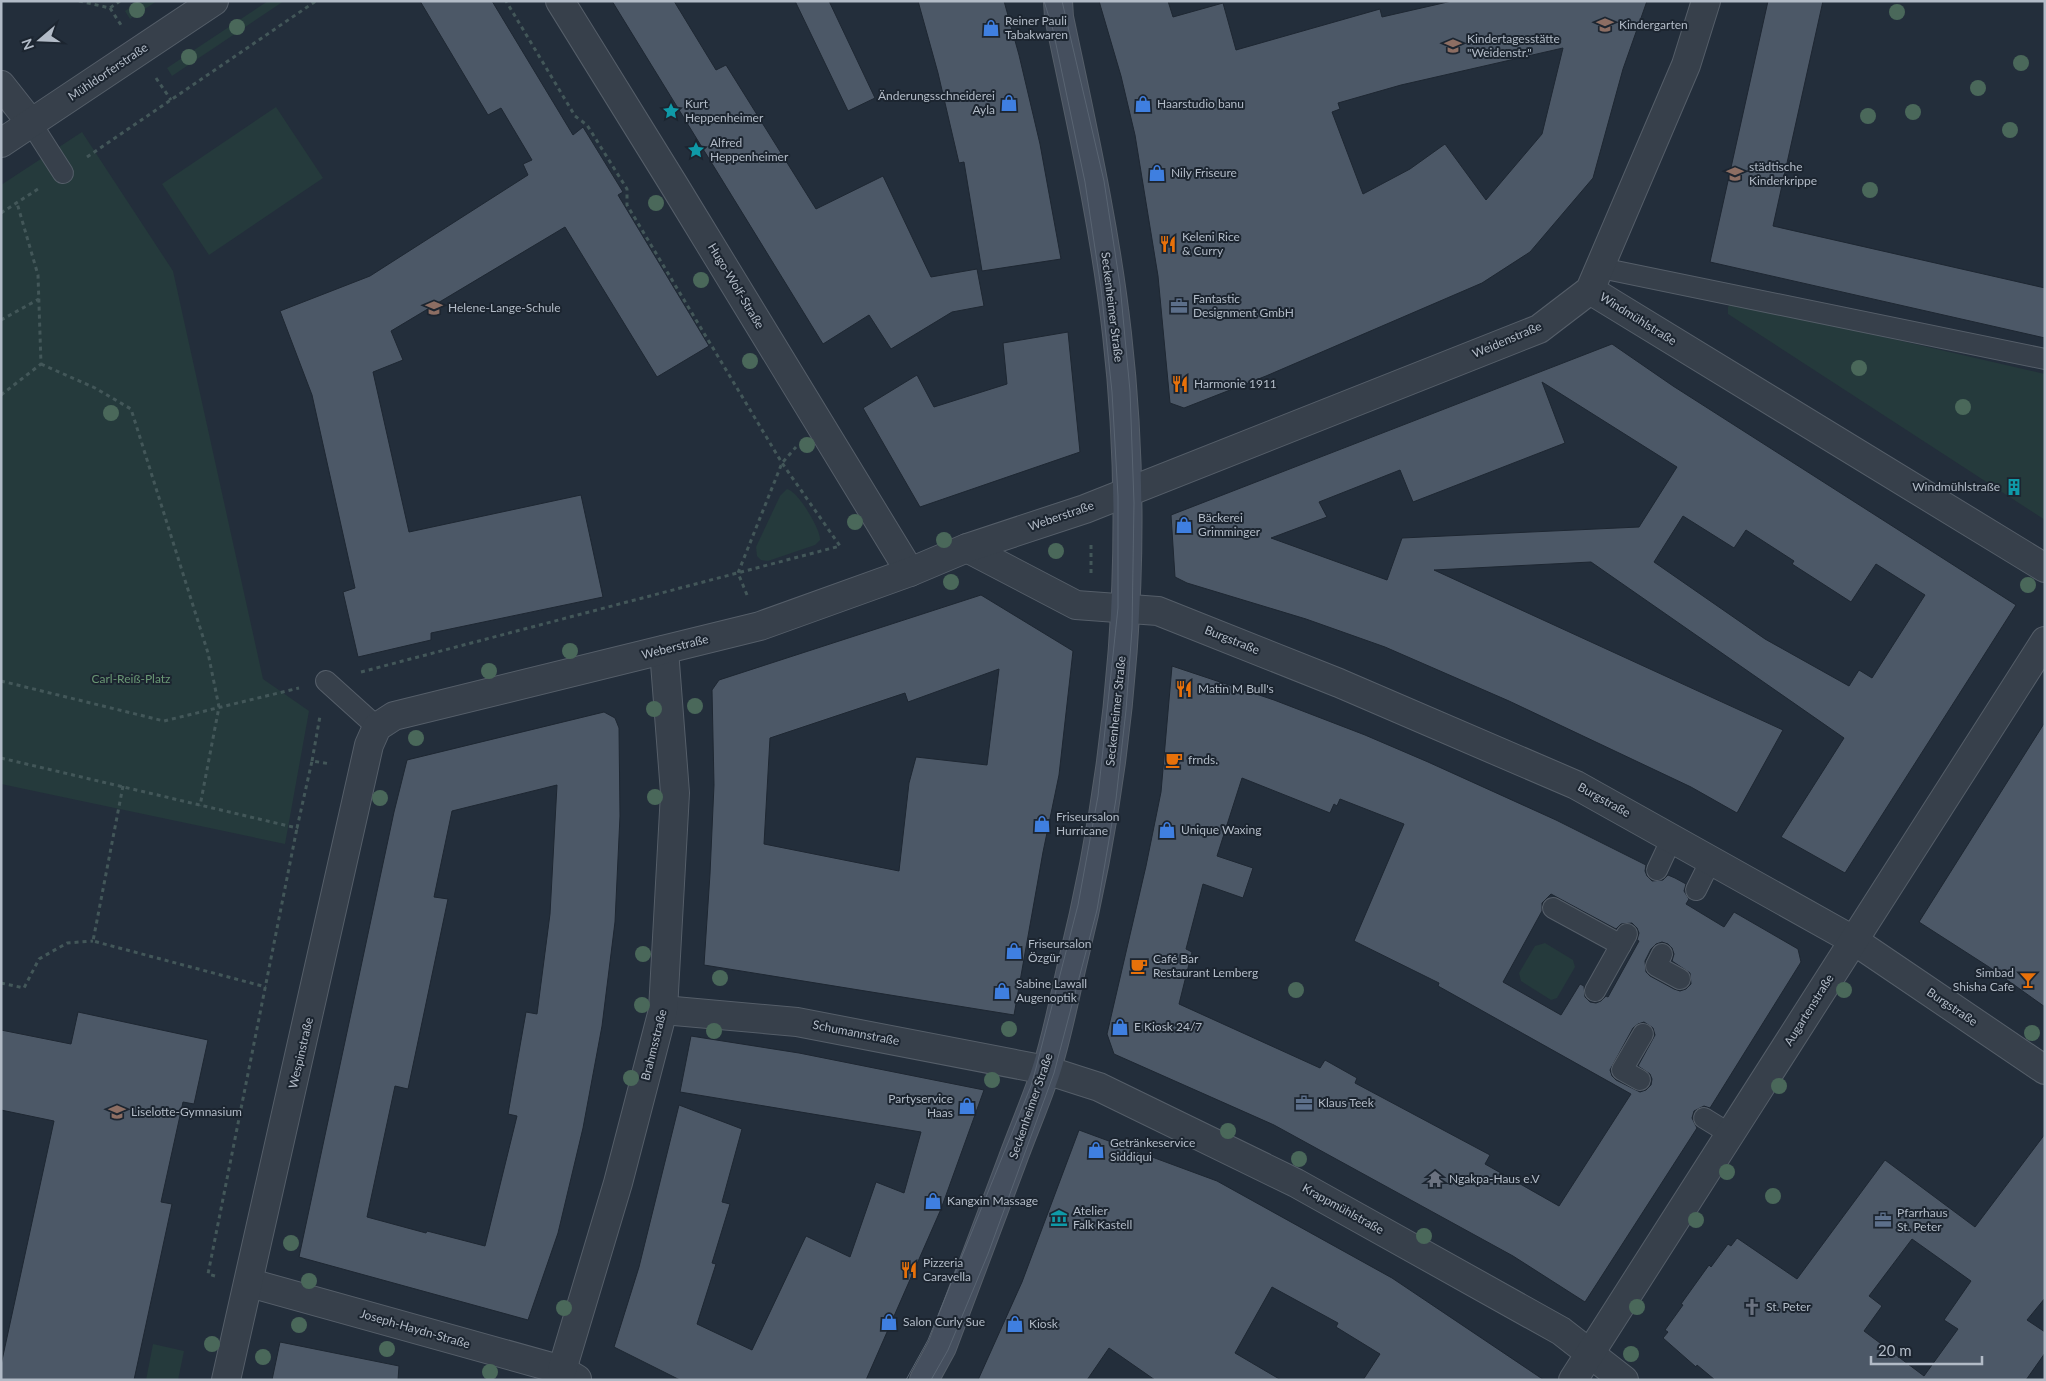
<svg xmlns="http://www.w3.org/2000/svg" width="2046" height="1381" font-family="Lato,sans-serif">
	<rect width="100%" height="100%" fill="#232e3b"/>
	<!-- green -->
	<g fill="#253a3c">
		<polygon points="139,1 157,1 130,19 125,11"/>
		<polygon points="268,1 284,1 172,76 167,68"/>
		<polygon points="276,107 323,178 209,255 162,184"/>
		<polygon points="82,132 173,271 263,679 309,711 285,844 1,784 1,185"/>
		<polygon points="1732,302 2045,374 2045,520 1728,314 1728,307"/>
		<path d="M787,489C798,491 821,530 820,540L815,545L768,561L761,560L757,556L756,547L780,496Z"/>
		<polygon points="1545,943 1573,960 1575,967 1557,998 1551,1000 1521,981 1519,973 1535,946"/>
		<polygon points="153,1344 184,1351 178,1380 146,1380"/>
	</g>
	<!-- building -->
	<g fill="#4c5867" stroke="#1e2732" fill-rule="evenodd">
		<polygon points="420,1 492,1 573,135 583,127 623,192 618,195 709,346 657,377 565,227 391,331 403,360 373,372 409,532 581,495 603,597 431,633 431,640 358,657 343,592 355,588 312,395 280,311 370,276 528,175 523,164 532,160 501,108 488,115"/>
		<polygon points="612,1 674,1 716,70 726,65 816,209 883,176 931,277 977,269 984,306 952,312 891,349 869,315 823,344"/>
		<polygon points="795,1 829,1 875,98 848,111"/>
		<polygon points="918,1 1004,1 1019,55 1040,144 1061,259 982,271 964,162 959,163 938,73"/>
		<path d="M1099,1H1168L1173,17L1223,3L1236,50L1380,9L1382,17L1452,1H1647L1623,69L1593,178L1530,252L1482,283L1266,376L1184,408L1170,403L1158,276L1135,135L1121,76ZM1563,48L1542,134L1486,200L1445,144L1410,169L1363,194L1332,112L1340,109L1338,103L1401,85Z"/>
		<polygon points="1768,1 1823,1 1773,226 2045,288 2045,338 1710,262"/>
		<polygon points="1068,332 1080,452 920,507 863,408 917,375 934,407 1007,384 1003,343"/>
		<path d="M1612,344L1673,386L2016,605L1845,873L1781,837L1844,738L1591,562L1434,570L1783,730L1737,813L1691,787L1509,701L1385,647L1306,619L1187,583L1175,577L1171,515ZM1542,382L1677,467L1639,527L1402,538L1387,580L1271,538L1327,517L1319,502L1400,470L1413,502L1565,443ZM1683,516L1734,548L1746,530L1794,561L1792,564L1851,602L1876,564L1925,595L1872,678L1859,670L1849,686L1765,639L1654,562Z"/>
		<path d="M981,595L1073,651L1059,775L1043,852L1014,1015L704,965L710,874L714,785L712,690L719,680ZM999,669L987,765L916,757L909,783L899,871L764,844L770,738L905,693L908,702Z"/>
		<path d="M1172,666L1274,700L1365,735L1428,762L1556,820L1646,865L1645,871L1647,876L1652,881L1663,880L1668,875L1675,878L1686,884L1684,891L1689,899L1686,904L1724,927L1734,912L1798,949L1801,962L1710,1108L1704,1106L1694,1111L1692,1118L1697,1128L1585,1302L1513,1256L1274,1125L1114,1054L1107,1034L1146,866L1161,792ZM1242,778L1330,813L1334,804L1337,806L1340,799L1404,824L1354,941L1439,983L1438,986L1631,1094L1559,1206L1485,1164L1490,1155L1355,1083L1357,1078L1325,1060L1320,1068L1179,1004L1192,952L1186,949L1203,884L1243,898L1253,868L1217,856ZM1551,894L1616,929L1621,924L1632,923L1637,928L1639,933L1637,940L1639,941L1608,997L1606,996L1601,1001L1596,1003L1590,1002L1585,997L1584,986L1580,984L1561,1015L1503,982L1542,911V903ZM1662,942L1668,944L1672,948L1674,954L1672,961L1690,973L1691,984L1686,989L1680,991L1674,989L1650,976L1646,972L1645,961L1651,949L1656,944ZM1644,1022L1653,1028L1655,1035L1638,1066L1650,1074L1652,1079L1651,1085L1646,1090L1640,1092L1616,1080L1612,1076L1610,1070L1633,1028L1638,1024Z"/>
		<path d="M604,712L615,718L619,728L620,816L615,922L602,1026L583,1128L558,1233L528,1320L299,1257L394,812L407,760ZM557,785L550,914L537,1014L526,1012L508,1114L517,1116L485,1246L427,1231L426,1233L367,1217L395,1086L408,1089L448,899L434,897L452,811Z"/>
		<polygon points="2045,722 2045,1007 1989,967 1919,922"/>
		<polygon points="78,1012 208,1040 194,1104 183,1102 161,1202 172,1204 134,1380 1,1380 1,1365 54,1121 1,1110 1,1030 71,1044"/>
		<polygon points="691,1036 799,1053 984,1090 941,1209 866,1380 680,1380 614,1347 639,1267 679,1105 742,1129 722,1202 730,1204 712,1263 716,1264 697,1324 752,1350 806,1236 850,1257 876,1182 904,1193 921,1132 680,1092"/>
		<polygon points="1079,1130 1217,1181 1392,1278 1544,1380 1363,1380 1380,1354 1336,1327 1338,1323 1272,1287 1235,1353 1281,1380 1155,1380 1109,1348 1087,1380 978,1380 1022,1282"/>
		<path d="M2045,1134V1298L2027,1320L2045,1332V1353L2026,1380H1715L1697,1365L1696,1367L1663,1338L1668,1332L1665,1330L1683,1305L1681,1304L1709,1265L1711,1267L1728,1244L1731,1246L1737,1238L1797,1279L1885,1160L1975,1227ZM1912,1239L1971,1281L1944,1320L1958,1329L1924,1376L1864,1331L1882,1306L1869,1296Z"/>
		<polygon points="280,1342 399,1366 398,1380 272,1380"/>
	</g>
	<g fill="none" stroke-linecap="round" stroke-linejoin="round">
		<!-- lane casing -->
		<g stroke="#555e69" stroke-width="22">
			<g id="lane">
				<polyline points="31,123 63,173"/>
				<polyline points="1601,268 2045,359"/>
				<polyline points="326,681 377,727"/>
				<polyline points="1657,870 1672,838"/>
				<polyline points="1696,890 1711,860"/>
				<polyline points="1553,908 1621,945"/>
				<polyline points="1662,954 1656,966 1680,979"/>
				<polyline points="1595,991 1627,934"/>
				<polyline points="1640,1080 1622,1070 1643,1034"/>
				<polyline points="1704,1118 1730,1134"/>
			</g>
		</g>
		<!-- street casing -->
		<g stroke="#555e69" stroke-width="30">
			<g id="street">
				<polyline points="560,1 674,185 910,572"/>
				<polyline points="1,85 31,123"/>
				<polyline points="1,143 214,1"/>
				<polyline points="1590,290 2045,568"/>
				<polyline points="967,548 1076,605 1158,611 1339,683 1576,785 1853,940 2045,1070"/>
				<polyline points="663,1010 797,1022 1046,1070 1099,1087 1296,1183 1561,1331 1624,1380"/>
				<polyline points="250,1283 562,1370 577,1379"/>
				<polyline points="562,1370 618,1183 663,1010 675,793 664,650"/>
				<polyline points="226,1380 369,745 377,727 394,716 760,626 910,572 967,548 1085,509 1539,329 1590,290 1686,65 1706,1"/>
				<polyline points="1573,1380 2045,641"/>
			</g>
		</g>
		<!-- secondary casing -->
		<g stroke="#555e69" stroke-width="30">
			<path id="secondary" d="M924,1380L942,1347C965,1285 989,1223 1012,1161C1023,1131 1036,1101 1046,1071C1057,1037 1064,1000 1072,965C1123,760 1141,544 1117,334C1105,227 1081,122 1059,17L1058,1"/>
		</g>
		<!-- path -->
		<g stroke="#435759" stroke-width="3" stroke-dasharray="4 4" stroke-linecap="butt">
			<polyline points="79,1 110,8 120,1"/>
			<polyline points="110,8 121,25"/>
			<polyline points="156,78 171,100"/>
			<polyline points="87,157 316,1"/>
			<polyline points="1,213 38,189"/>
			<polyline points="1,320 39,299"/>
			<polyline points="41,364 95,388 131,409 208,653 219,707 200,806"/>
			<polyline points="1,395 41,364 38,275 17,203"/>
			<polyline points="1091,573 1091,542"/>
			<polyline points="747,595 738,573 782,463 796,447"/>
			<polyline points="361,672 840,546 782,463 627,205 627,189 587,125 575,116 506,1"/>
			<polyline points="1,681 164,721 299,688"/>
			<polyline points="1,758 297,828 312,761 331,764"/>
			<polyline points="312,761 320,716"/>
			<polyline points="123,786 93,941 266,987"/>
			<polyline points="1,983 24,988 39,959 67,943 93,941"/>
			<polyline points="215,1276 208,1274 297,828"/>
		</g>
		<!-- lane -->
		<use href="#lane" stroke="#37404b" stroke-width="20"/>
		<!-- street -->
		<use href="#street" stroke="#37404b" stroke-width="28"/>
		<!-- secondary -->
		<use href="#secondary" stroke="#454f5e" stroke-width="28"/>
		<!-- tram -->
		<g stroke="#596472" stroke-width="1">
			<polyline points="906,1380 928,1340 1031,1086 1036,1068 1078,905 1098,796 1118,608 1118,496 1112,392 1101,288 1085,182 1053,30 1044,1"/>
			<polyline points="931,1380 948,1350 988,1254 1054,1073 1097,910 1116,799 1126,710 1132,629 1134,503 1130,391 1120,285 1104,181 1062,1"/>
		</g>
	</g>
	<!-- trees -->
	<g fill="#4a685a">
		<circle cx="137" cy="10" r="8"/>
		<circle cx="1897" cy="12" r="8"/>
		<circle cx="237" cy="27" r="8"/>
		<circle cx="189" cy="57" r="8"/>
		<circle cx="2021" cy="63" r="8"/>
		<circle cx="1978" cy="88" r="8"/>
		<circle cx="1913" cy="112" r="8"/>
		<circle cx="1868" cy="116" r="8"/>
		<circle cx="2010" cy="130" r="8"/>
		<circle cx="1870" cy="190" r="8"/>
		<circle cx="656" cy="203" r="8"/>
		<circle cx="701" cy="280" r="8"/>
		<circle cx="750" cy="361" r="8"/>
		<circle cx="1859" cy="368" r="8"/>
		<circle cx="1963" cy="407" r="8"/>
		<circle cx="111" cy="413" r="8"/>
		<circle cx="807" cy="445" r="8"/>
		<circle cx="855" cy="522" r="8"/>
		<circle cx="944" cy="540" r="8"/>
		<circle cx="1056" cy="551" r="8"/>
		<circle cx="951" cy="582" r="8"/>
		<circle cx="2028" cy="585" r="8"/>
		<circle cx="570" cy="651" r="8"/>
		<circle cx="489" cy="671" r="8"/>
		<circle cx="695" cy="706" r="8"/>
		<circle cx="654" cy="709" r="8"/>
		<circle cx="416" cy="738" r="8"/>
		<circle cx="655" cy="797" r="8"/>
		<circle cx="380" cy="798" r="8"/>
		<circle cx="643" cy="954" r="8"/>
		<circle cx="720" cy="978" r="8"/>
		<circle cx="1296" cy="990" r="8"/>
		<circle cx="1844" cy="990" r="8"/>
		<circle cx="642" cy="1005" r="8"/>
		<circle cx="1009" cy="1029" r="8"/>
		<circle cx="714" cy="1031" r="8"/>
		<circle cx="2032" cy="1033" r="8"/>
		<circle cx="631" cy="1078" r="8"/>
		<circle cx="992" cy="1080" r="8"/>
		<circle cx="1779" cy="1086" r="8"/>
		<circle cx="1228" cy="1131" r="8"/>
		<circle cx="1299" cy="1159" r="8"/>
		<circle cx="1727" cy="1172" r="8"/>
		<circle cx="1773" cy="1196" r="8"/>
		<circle cx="1696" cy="1220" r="8"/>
		<circle cx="1424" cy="1236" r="8"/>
		<circle cx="291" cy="1243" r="8"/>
		<circle cx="309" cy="1281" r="8"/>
		<circle cx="1637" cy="1307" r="8"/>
		<circle cx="564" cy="1308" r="8"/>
		<circle cx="299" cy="1325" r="8"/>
		<circle cx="212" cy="1344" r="8"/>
		<circle cx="387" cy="1349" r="8"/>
		<circle cx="1631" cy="1354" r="8"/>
		<circle cx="263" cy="1357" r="8"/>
		<circle cx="490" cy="1372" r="8"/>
	</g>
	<!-- icons -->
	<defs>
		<g id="school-bare" transform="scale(1.35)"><path d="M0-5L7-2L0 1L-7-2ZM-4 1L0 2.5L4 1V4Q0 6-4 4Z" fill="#8d6e63" stroke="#1c2530" stroke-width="2.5" paint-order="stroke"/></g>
		<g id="shop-bare" transform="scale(1.35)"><path d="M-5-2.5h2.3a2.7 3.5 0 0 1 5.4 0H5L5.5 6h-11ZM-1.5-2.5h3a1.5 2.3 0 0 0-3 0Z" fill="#3f7fe0" stroke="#1c2530" stroke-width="2.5" paint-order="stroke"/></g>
		<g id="sight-bare" transform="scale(1.35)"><path d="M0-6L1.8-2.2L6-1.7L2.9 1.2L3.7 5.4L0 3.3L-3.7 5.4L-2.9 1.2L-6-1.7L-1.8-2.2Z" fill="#0f9aa8" stroke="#1c2530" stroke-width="2.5" paint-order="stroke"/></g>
		<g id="restaurant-bare" transform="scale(1.35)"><path d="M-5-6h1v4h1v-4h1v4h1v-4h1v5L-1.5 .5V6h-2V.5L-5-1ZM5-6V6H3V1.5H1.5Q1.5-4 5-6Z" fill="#e8710a" stroke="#1c2530" stroke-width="2.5" paint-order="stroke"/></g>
		<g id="office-bare" transform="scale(1.35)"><path d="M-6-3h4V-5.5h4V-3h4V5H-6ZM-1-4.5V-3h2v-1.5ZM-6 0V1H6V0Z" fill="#5c6f8a" stroke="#1c2530" stroke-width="2.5" paint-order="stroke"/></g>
		<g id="building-bare" transform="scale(1.35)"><path d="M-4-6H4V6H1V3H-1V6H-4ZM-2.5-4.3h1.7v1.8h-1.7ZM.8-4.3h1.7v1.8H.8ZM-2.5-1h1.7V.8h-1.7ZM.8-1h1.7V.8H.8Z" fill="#0f9aa8" stroke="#1c2530" stroke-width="2.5" paint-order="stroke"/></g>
		<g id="cafe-bare" transform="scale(1.35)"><path d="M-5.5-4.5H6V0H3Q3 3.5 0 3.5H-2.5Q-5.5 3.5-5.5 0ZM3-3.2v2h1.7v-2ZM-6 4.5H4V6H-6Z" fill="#e8710a" stroke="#1c2530" stroke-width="2.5" paint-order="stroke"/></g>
		<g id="bar-bare" transform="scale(1.35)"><path d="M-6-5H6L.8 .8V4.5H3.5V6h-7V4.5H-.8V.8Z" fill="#e8710a" stroke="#1c2530" stroke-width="2.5" paint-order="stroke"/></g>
		<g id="temple-bare" transform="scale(1.35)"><path d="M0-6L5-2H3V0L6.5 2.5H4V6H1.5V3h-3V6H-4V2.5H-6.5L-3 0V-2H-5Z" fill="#6b7280" stroke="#1c2530" stroke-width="2.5" paint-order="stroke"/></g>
		<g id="museum-bare" transform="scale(1.35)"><path d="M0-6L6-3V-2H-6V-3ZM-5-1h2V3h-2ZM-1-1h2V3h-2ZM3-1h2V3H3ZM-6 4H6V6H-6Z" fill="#0f9aa8" stroke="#1c2530" stroke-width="2.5" paint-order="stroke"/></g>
		<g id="church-bare" transform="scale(1.35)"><path d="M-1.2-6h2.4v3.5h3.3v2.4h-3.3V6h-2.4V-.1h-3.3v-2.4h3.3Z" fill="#6b7280" stroke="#1c2530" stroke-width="2.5" paint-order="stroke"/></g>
	</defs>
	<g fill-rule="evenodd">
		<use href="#school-bare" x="1605" y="25"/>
		<use href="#shop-bare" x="991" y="28"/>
		<use href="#school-bare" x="1453" y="46"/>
		<use href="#shop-bare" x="1009" y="103"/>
		<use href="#shop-bare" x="1143" y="104"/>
		<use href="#sight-bare" x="671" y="111"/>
		<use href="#sight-bare" x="696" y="150"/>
		<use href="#shop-bare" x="1157" y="173"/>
		<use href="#school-bare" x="1735" y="174"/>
		<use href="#restaurant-bare" x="1168" y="244"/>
		<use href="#office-bare" x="1179" y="306"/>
		<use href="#school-bare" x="434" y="308"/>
		<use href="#restaurant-bare" x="1180" y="384"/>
		<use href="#building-bare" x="2014" y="487"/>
		<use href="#shop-bare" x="1184" y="525"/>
		<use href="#restaurant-bare" x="1184" y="689"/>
		<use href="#cafe-bare" x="1174" y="760"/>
		<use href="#shop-bare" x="1042" y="824"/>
		<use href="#shop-bare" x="1167" y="830"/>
		<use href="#shop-bare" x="1014" y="951"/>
		<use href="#cafe-bare" x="1139" y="966"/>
		<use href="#bar-bare" x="2028" y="980"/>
		<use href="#shop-bare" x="1002" y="991"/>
		<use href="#shop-bare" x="1120" y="1027"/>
		<use href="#office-bare" x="1304" y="1103"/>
		<use href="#shop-bare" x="967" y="1106"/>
		<use href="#school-bare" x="117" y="1112"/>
		<use href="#shop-bare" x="1096" y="1150"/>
		<use href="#temple-bare" x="1435" y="1179"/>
		<use href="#shop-bare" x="933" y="1201"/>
		<use href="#museum-bare" x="1059" y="1218"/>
		<use href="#office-bare" x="1883" y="1220"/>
		<use href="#restaurant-bare" x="909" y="1270"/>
		<use href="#church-bare" x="1752" y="1307"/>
		<use href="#shop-bare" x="889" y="1322"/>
		<use href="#shop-bare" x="1015" y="1324"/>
	</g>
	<g text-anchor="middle" stroke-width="4" stroke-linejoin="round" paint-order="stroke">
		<!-- poi labels -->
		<g font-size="12" fill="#b2bbc7" stroke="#1c2530" text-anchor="start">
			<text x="1005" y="25">Reiner Pauli<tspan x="1005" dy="14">Tabakwaren</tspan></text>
			<text x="1619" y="29">Kindergarten</text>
			<text x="1467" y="43">Kindertagesstätte<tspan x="1467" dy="14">"Weidenstr."</tspan></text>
			<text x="995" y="100" text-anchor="end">Änderungsschneiderei<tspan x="995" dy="14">Ayla</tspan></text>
			<text x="685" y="108">Kurt<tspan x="685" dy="14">Heppenheimer</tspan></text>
			<text x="1157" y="108">Haarstudio banu</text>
			<text x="710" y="147">Alfred<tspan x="710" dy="14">Heppenheimer</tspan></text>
			<text x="1749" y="171">städtische<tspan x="1749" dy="14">Kinderkrippe</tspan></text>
			<text x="1171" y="177">Nily Friseure</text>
			<text x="1182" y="241">Keleni Rice<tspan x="1182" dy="14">&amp; Curry</tspan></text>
			<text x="1193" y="303">Fantastic<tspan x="1193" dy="14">Designment GmbH</tspan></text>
			<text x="448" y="312">Helene-Lange-Schule</text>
			<text x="1194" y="388">Harmonie 1911</text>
			<text x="2000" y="491" text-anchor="end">Windmühlstraße</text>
			<text x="1198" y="522">Bäckerei<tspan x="1198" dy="14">Grimminger</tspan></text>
			<text x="1198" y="693">Matin M Bull's</text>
			<text x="1188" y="764">frnds.</text>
			<text x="1056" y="821">Friseursalon<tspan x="1056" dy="14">Hurricane</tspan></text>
			<text x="1181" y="834">Unique Waxing</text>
			<text x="1028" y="948">Friseursalon<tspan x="1028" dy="14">Özgür</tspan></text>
			<text x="1153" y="963">Café Bar<tspan x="1153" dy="14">Restaurant Lemberg</tspan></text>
			<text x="2014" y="977" text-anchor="end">Simbad<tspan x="2014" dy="14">Shisha Cafe</tspan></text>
			<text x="1016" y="988">Sabine Lawall<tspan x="1016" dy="14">Augenoptik</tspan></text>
			<text x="1134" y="1031">E Kiosk 24/7</text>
			<text x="953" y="1103" text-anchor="end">Partyservice<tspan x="953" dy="14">Haas</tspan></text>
			<text x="1318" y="1107">Klaus Teek</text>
			<text x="131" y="1116">Liselotte-Gymnasium</text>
			<text x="1110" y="1147">Getränkeservice<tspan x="1110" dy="14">Siddiqui</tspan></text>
			<text x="1449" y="1183">Ngakpa-Haus e.V</text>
			<text x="947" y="1205">Kangxin Massage</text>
			<text x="1073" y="1215">Atelier<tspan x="1073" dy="14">Falk Kastell</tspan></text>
			<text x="1897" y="1217">Pfarrhaus<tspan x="1897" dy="14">St. Peter</tspan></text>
			<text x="923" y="1267">Pizzeria<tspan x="923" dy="14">Caravella</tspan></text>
			<text x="1766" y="1311">St. Peter</text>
			<text x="903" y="1326">Salon Curly Sue</text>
			<text x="1029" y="1328">Kiosk</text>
		</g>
		<!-- street labels -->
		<g font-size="12" fill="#b2bbc7" stroke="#1c2530">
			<text transform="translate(108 72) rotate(-34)" y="4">Mühldorferstraße</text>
			<text transform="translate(736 286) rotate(59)" y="4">Hugo-Wolf-Straße</text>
			<text transform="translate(1112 307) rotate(83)" y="4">Seckenheimer Straße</text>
			<text transform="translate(1638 319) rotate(32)" y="4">Windmühlstraße</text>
			<text transform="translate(1507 340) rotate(-23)" y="4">Weidenstraße</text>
			<text transform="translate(1061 516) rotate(-19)" y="4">Weberstraße</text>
			<text transform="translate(1232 640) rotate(22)" y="4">Burgstraße</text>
			<text transform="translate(675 647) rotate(-14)" y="4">Weberstraße</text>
			<text transform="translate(1116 711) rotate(-84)" y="4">Seckenheimer Straße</text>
			<text transform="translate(1604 800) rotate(29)" y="4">Burgstraße</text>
			<text transform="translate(1952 1007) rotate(34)" y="4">Burgstraße</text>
			<text transform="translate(1809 1010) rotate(-58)" y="4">Augartenstraße</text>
			<text transform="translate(856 1033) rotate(11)" y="4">Schumannstraße</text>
			<text transform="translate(654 1045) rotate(-76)" y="4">Brahmsstraße</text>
			<text transform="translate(301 1053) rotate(-77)" y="4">Wespinstraße</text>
			<text transform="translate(1031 1106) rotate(-71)" y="4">Seckenheimer Straße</text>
			<text transform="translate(1343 1209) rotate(29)" y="4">Krappmühlstraße</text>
			<text transform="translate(415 1329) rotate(16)" y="4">Joseph-Haydn-Straße</text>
		</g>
		<!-- park labels -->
		<g font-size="12" fill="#6a9774" stroke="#1c2530">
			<text x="131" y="683">Carl-Reiß-Platz</text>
		</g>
	</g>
	<!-- border -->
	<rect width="2046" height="1381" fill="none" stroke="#b2bbc7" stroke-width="5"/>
	<!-- north arrow -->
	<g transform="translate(40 40) rotate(251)" stroke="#1c2530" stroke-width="4" paint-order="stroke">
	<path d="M0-4L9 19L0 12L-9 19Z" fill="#b2bbc7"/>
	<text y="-8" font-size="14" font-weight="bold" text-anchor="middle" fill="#b2bbc7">N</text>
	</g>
	<!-- scale -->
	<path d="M1871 1356v8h111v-8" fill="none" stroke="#b2bbc7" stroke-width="2.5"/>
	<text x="1878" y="1356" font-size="15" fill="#b2bbc7" stroke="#1c2530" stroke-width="4" paint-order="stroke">20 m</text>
</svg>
